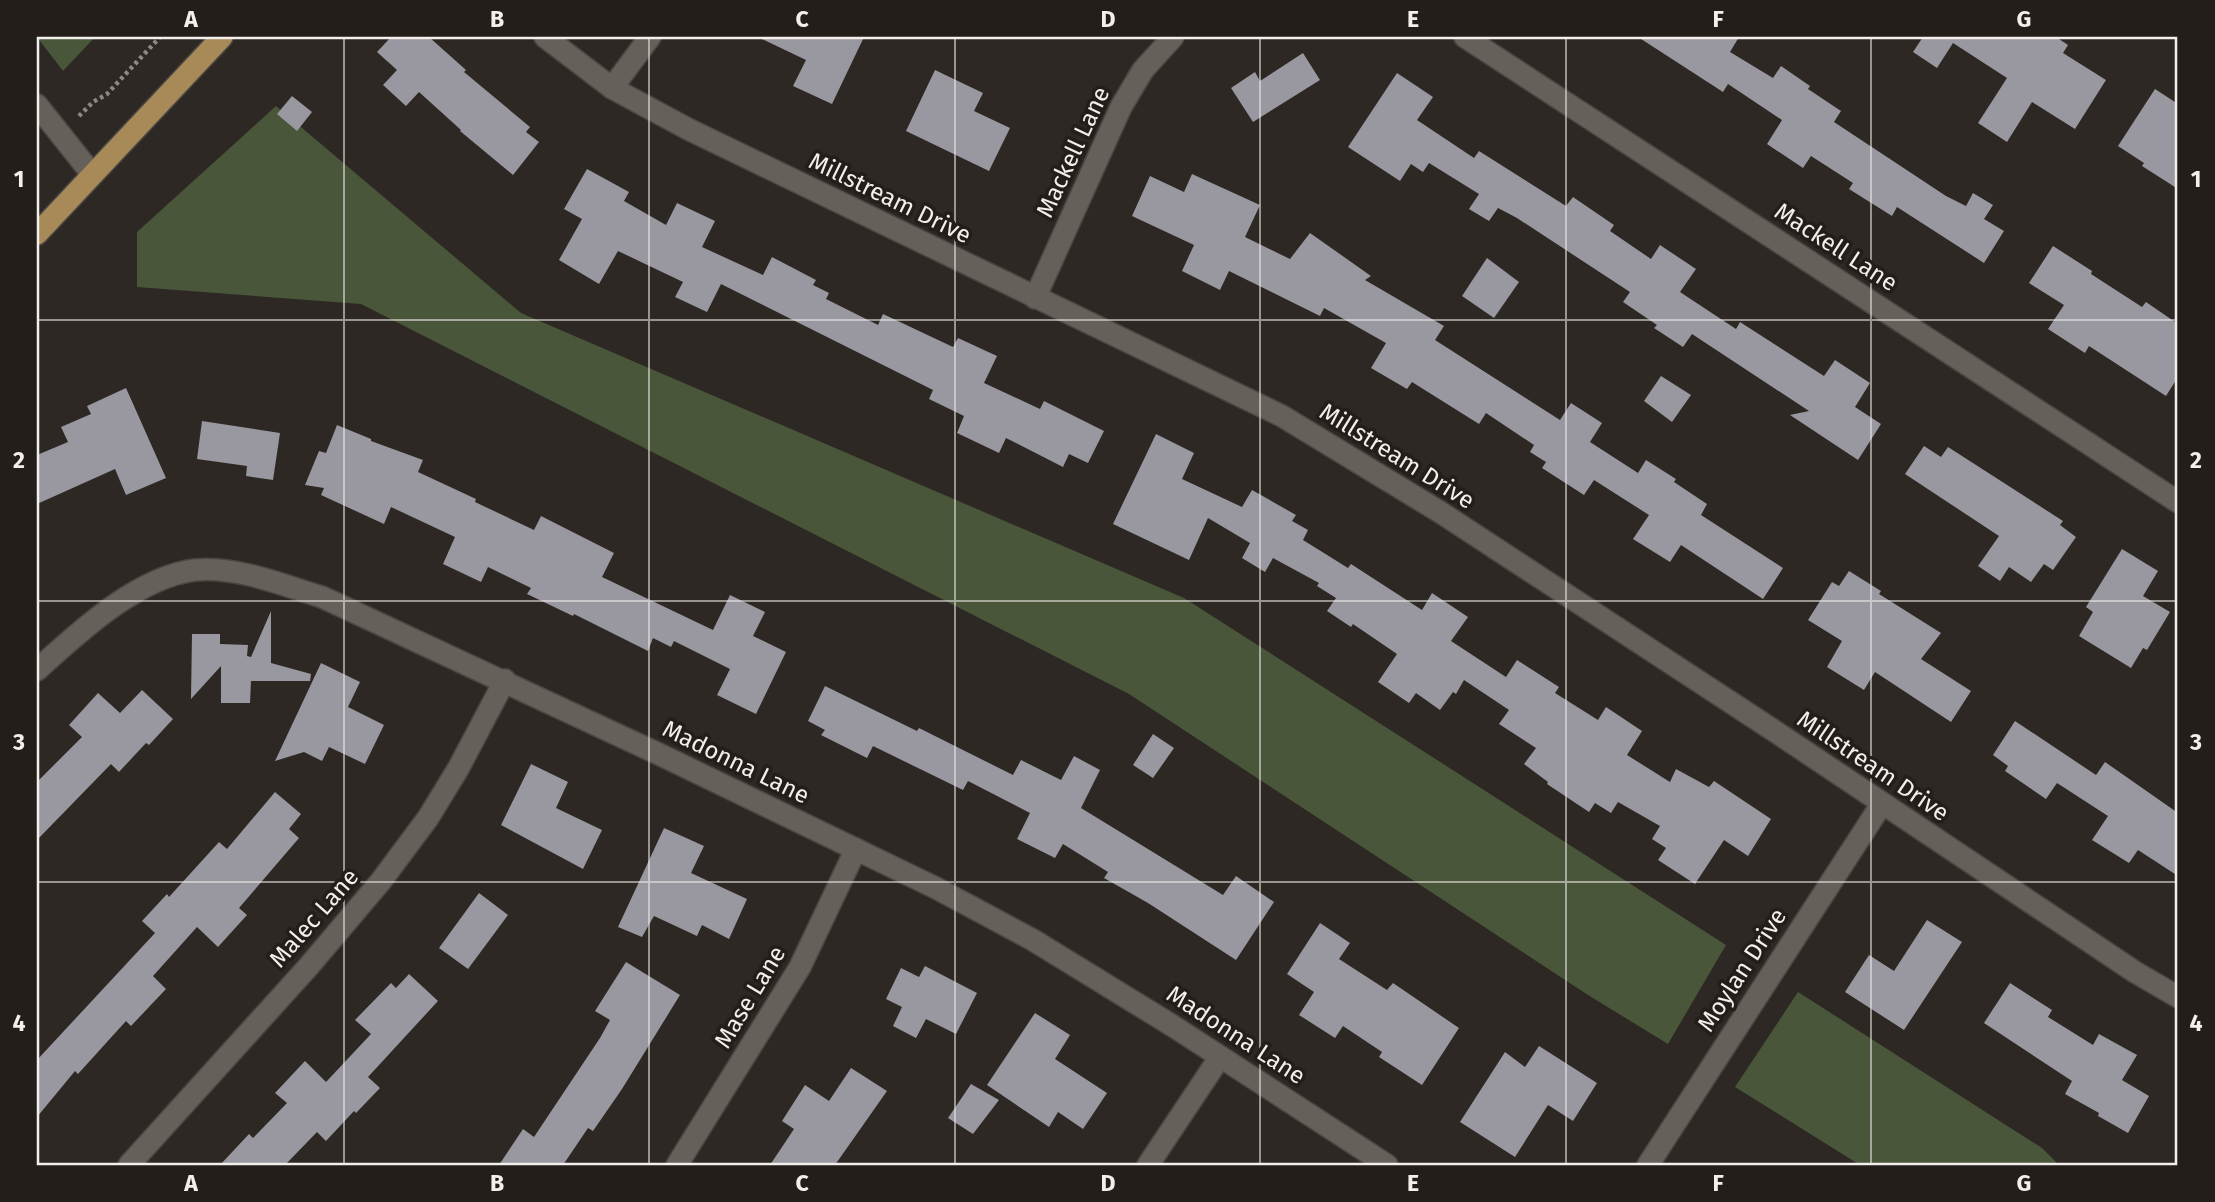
<svg xmlns="http://www.w3.org/2000/svg" width="2215" height="1202" font-family="'Fira Sans',sans-serif">
	<rect width="100%" height="100%" fill="#2d2823"/>
	<!-- green -->
	<g fill="#49563a">
		<polygon points="37,37 95,37 63,71"/>
		<polygon points="276,106 521,313 1184,598 1726,945 1668,1044 1588,995 1129,694 361,304 137,287 137,232"/>
		<polygon points="1798,992 2042,1148 2059,1165 1860,1165 1735,1087"/>
	</g>
	<!-- building -->
	<g fill="#99979f">
		<polygon points="391,37 429,37 466,70 464,72 530,127 526,132 539,142 513,175 460,131 461,130 419,92 406,106 383,85 397,70 377,52"/>
		<polygon points="758,37 864,37 832,104 793,86 806,60"/>
		<polygon points="1638,37 1739,37 1730,52 1773,78 1781,66 1810,86 1808,89 1841,111 1834,122 1946,196 1966,206 1973,193 1993,205 1984,219 2004,231 1984,263 1897,207 1892,216 1849,189 1853,183 1811,156 1803,168 1767,144 1782,120 1728,84 1723,92"/>
		<polygon points="1923,37 2056,37 2068,45 2063,53 2106,80 2075,129 2032,102 2007,142 1978,123 2007,78 1953,43 1937,68 1913,52"/>
		<polygon points="1303,53 1320,80 1253,122 1231,88 1255,72 1260,81"/>
		<polygon points="935,70 983,93 974,111 1010,128 989,171 906,131"/>
		<polygon points="1397,73 1433,97 1417,120 1474,158 1479,151 1566,206 1573,197 1614,225 1610,231 1651,259 1660,245 1696,269 1680,292 1736,329 1740,322 1824,376 1835,360 1870,383 1855,407 1881,424 1858,460 1790,415 1809,411 1692,334 1683,347 1654,328 1657,325 1623,302 1630,292 1517,218 1498,208 1489,221 1469,209 1479,194 1429,163 1423,172 1411,164 1400,181 1348,147"/>
		<polygon points="2155,89 2178,104 2178,189 2142,166 2144,163 2118,146"/>
		<polygon points="292,96 312,112 297,131 277,114"/>
		<polygon points="587,169 629,192 624,201 666,225 677,203 715,221 702,247 763,275 772,257 816,280 813,285 829,293 826,299 878,325 883,314 953,347 958,338 997,356 984,383 1040,409 1044,401 1104,431 1088,463 1069,454 1063,467 1006,438 999,453 957,433 964,416 929,399 933,390 721,284 707,312 675,297 683,282 618,251 599,284 559,260 582,219 564,209"/>
		<polygon points="1192,174 1260,205 1245,237 1290,259 1310,233 1371,276 1365,280 1444,326 1435,340 1560,420 1571,403 1602,423 1590,442 1638,473 1646,460 1676,479 1674,482 1707,504 1701,515 1783,568 1763,599 1681,545 1670,562 1633,539 1649,515 1594,480 1584,495 1542,468 1546,462 1530,452 1534,445 1486,413 1479,424 1412,382 1407,389 1371,368 1386,343 1324,308 1320,316 1229,271 1220,290 1182,271 1194,245 1132,216 1150,176 1184,192"/>
		<polygon points="2053,246 2092,271 2091,274 2142,307 2146,302 2178,324 2178,377 2166,396 2089,346 2085,353 2048,329 2064,305 2029,283"/>
		<polygon points="1487,258 1519,282 1494,318 1462,296"/>
		<polygon points="1661,376 1691,395 1672,422 1644,401"/>
		<polygon points="126,388 166,478 126,495 115,469 37,504 37,455 68,442 61,427 91,414 87,406"/>
		<polygon points="202,421 280,433 273,480 246,476 247,466 197,459"/>
		<polygon points="337,425 371,439 371,441 423,460 418,472 476,499 475,502 534,530 541,516 614,553 602,577 713,630 730,595 765,612 753,636 786,652 756,714 717,695 730,669 674,641 671,647 653,638 648,651 574,614 573,616 527,594 531,588 488,567 481,582 443,564 455,537 391,507 384,524 321,495 324,488 305,485 319,451 326,453"/>
		<polygon points="1156,434 1194,453 1182,479 1242,507 1252,490 1296,515 1292,521 1308,530 1303,540 1348,568 1351,564 1422,610 1432,593 1468,617 1451,641 1506,677 1517,660 1559,687 1555,693 1598,720 1606,707 1642,731 1627,755 1670,782 1676,769 1709,787 1714,781 1771,819 1748,856 1724,840 1695,884 1658,860 1666,848 1652,839 1660,826 1618,802 1611,813 1595,803 1589,812 1547,784 1548,782 1524,764 1536,748 1499,724 1509,710 1464,680 1456,694 1453,692 1440,710 1416,693 1409,703 1378,682 1397,654 1353,624 1351,627 1327,611 1336,598 1317,586 1319,583 1273,558 1265,572 1242,558 1250,543 1208,518 1189,560 1113,524"/>
		<polygon points="1924,446 1941,457 1948,447 2063,521 2060,525 2076,537 2053,570 2044,564 2031,582 2009,567 2000,581 1978,566 1999,536 1905,474"/>
		<polygon points="2122,549 2158,571 2143,596 2170,612 2147,650 2143,648 2131,668 2079,636 2093,612 2086,607"/>
		<polygon points="1849,571 1881,591 1879,594 1941,633 1921,659 1971,691 1951,722 1875,672 1864,690 1827,667 1842,641 1808,620 1832,582 1839,586"/>
		<polygon points="271,611 271,663 311,674 310,681 251,681 250,703 221,703 221,666 191,699 192,634 220,634 220,644 248,645 247,656 251,657"/>
		<polygon points="321,663 360,682 348,707 384,725 365,764 329,747 322,761 304,752 275,761"/>
		<polygon points="825,686 917,731 919,728 1013,775 1021,760 1061,780 1074,756 1100,770 1081,808 1223,895 1236,876 1274,902 1236,960 1148,903 1104,878 1108,872 1063,844 1055,858 1017,839 1030,813 968,781 963,790 873,746 867,758 821,735 825,730 808,721"/>
		<polygon points="142,690 173,719 149,745 146,743 119,772 111,764 37,840 37,782 82,737 69,725 98,693 120,713"/>
		<polygon points="2015,721 2096,775 2105,762 2178,813 2178,876 2138,850 2129,863 2092,840 2108,816 2057,783 2046,799 2005,771 2008,766 1993,755"/>
		<polygon points="1153,734 1174,748 1153,778 1133,765"/>
		<polygon points="531,764 568,782 556,808 602,830 583,869 501,825"/>
		<polygon points="275,792 301,814 289,829 299,838 239,908 247,915 218,947 197,927 153,976 166,989 131,1026 126,1021 78,1074 75,1071 37,1117 37,1060 155,933 142,921 167,894 169,897 219,842 227,849"/>
		<polygon points="664,828 704,846 691,873 747,899 729,939 702,925 697,936 654,916 642,937 618,927"/>
		<polygon points="479,893 508,915 468,969 439,948"/>
		<polygon points="1927,920 1962,942 1904,1030 1845,992 1869,955 1894,971"/>
		<polygon points="1320,923 1350,943 1339,959 1387,990 1393,983 1459,1028 1422,1085 1379,1057 1382,1052 1343,1026 1335,1038 1299,1015 1314,992 1287,974"/>
		<polygon points="626,962 680,995 622,1089 593,1131 588,1128 563,1165 499,1165 523,1129 534,1137 600,1038 610,1020 595,1011"/>
		<polygon points="925,966 977,993 956,1034 926,1019 916,1038 893,1026 902,1007 886,999 901,968 919,977"/>
		<polygon points="409,974 438,1001 368,1077 380,1088 356,1113 354,1111 326,1141 317,1132 285,1165 220,1165 249,1134 253,1138 287,1103 275,1093 305,1061 326,1082 371,1034 355,1020 391,983 396,988"/>
		<polygon points="2010,983 2052,1010 2048,1017 2093,1045 2099,1034 2137,1055 2122,1080 2149,1096 2128,1133 2098,1116 2099,1113 2065,1094 2072,1081 1984,1023"/>
		<polygon points="1035,1013 1070,1035 1055,1059 1107,1093 1083,1129 1058,1112 1049,1127 987,1085"/>
		<polygon points="1539,1046 1597,1083 1573,1121 1548,1105 1515,1157 1460,1122 1505,1052 1525,1067"/>
		<polygon points="851,1068 887,1091 835,1165 770,1165 794,1129 782,1121 805,1085 829,1101"/>
		<polygon points="971,1084 999,1100 973,1134 948,1118"/>
	</g>
	<g fill="none" stroke-linecap="round" stroke-linejoin="round">
		<!-- minor casing -->
		<g stroke="#4a4642" stroke-width="24">
			<g id="minor">
				<polyline points="545,37 612,88 688,129 1282,416 1440,512 1779,734 2135,972 2178,997"/>
				<polyline points="1465,37 2178,502"/>
				<polyline points="612,88 650,37"/>
				<polyline points="37,105 92,174"/>
				<polyline points="1035,298 1121,107 1143,70 1173,37"/>
				<path d="M37,670C78,633 137,577 195,570C237,566 282,585 322,597L663,756L936,888L1033,940L1173,1026L1387,1165"/>
				<polyline points="129,1165 309,966 381,881 428,818 458,769 505,680"/>
				<polyline points="677,1165 800,967 856,849"/>
				<polyline points="1148,1165 1220,1057"/>
				<polyline points="1648,1165 1881,805"/>
			</g>
		</g>
		<!-- major casing -->
		<g stroke="#4a4642" stroke-width="24">
			<polyline id="major" points="37,234 222,37"/>
		</g>
		<!-- path -->
		<polyline stroke="#8d8884" stroke-width="4.5" stroke-dasharray="3.5 3.5" stroke-linecap="butt" points="79,116 93,102 107,94 160,37"/>
		<!-- minor -->
		<use href="#minor" stroke="#65605a" stroke-width="21"/>
		<!-- major -->
		<use href="#major" stroke="#a78a58" stroke-width="21"/>
	</g>
	<!-- grid -->
	<path fill="none" stroke="#f3efec" stroke-width="2" stroke-opacity="0.55" d="M344,37V1165M649,37V1165M955,37V1165M1260,37V1165M1566,37V1165M1871,37V1165M37,320H2178M37,601H2178M37,882H2178"/>
	<g text-anchor="middle" stroke-width="7" stroke-linejoin="round" paint-order="stroke">
		<!-- street labels -->
		<g font-size="24" fill="#f3efec" stroke="#231e1a">
			<text transform="translate(1073 152) rotate(-65)" y="8">Mackell Lane</text>
			<text transform="translate(890 198) rotate(26)" y="8">Millstream Drive</text>
			<text transform="translate(1836 247) rotate(33)" y="8">Mackell Lane</text>
			<text transform="translate(1397 456) rotate(32)" y="8">Millstream Drive</text>
			<text transform="translate(736 762) rotate(26)" y="8">Madonna Lane</text>
			<text transform="translate(1873 766) rotate(34)" y="8">Millstream Drive</text>
			<text transform="translate(314 918) rotate(-49)" y="8">Malec Lane</text>
			<text transform="translate(1742 970) rotate(-57)" y="8">Moylan Drive</text>
			<text transform="translate(750 997) rotate(-59)" y="8">Mase Lane</text>
			<text transform="translate(1236 1035) rotate(33)" y="8">Madonna Lane</text>
		</g>
	</g>
	<!-- border -->
	<rect width="2215" height="1202" fill="none" stroke="#231e1a" stroke-width="77"/>
	<rect x="38" y="38" width="2138" height="1126" fill="none" stroke="#f3efec" stroke-width="2.5"/>
	<g font-size="23" text-anchor="middle" font-weight="bold" fill="#f3efec">
		<text x="191" y="27">A</text>
		<text x="497" y="27">B</text>
		<text x="802" y="27">C</text>
		<text x="1108" y="27">D</text>
		<text x="1413" y="27">E</text>
		<text x="1718" y="27">F</text>
		<text x="2024" y="27">G</text>
		<text x="19" y="187">1</text>
		<text x="2196" y="187">1</text>
		<text x="19" y="468">2</text>
		<text x="2196" y="468">2</text>
		<text x="19" y="750">3</text>
		<text x="2196" y="750">3</text>
		<text x="19" y="1031">4</text>
		<text x="2196" y="1031">4</text>
		<text x="191" y="1191">A</text>
		<text x="497" y="1191">B</text>
		<text x="802" y="1191">C</text>
		<text x="1108" y="1191">D</text>
		<text x="1413" y="1191">E</text>
		<text x="1718" y="1191">F</text>
		<text x="2024" y="1191">G</text>
	</g>
</svg>
